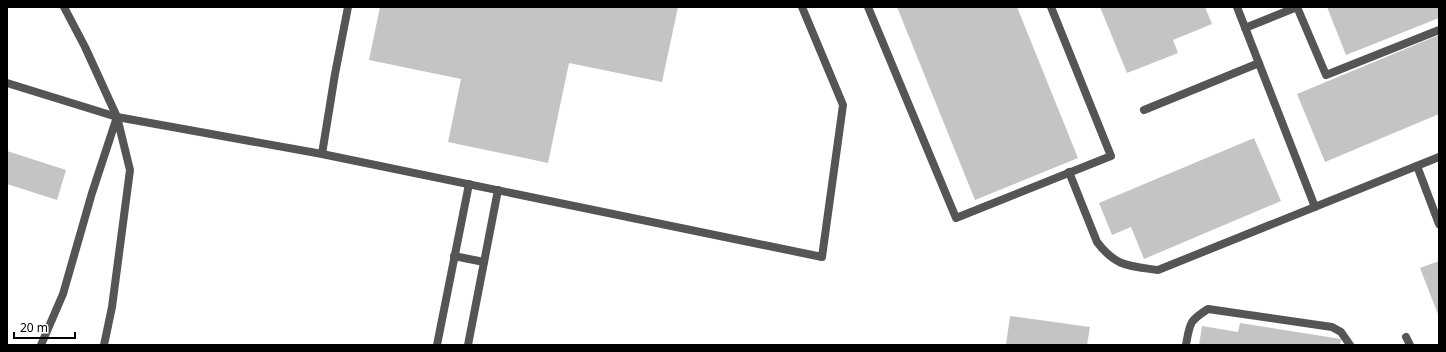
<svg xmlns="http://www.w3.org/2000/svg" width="1446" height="352" font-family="'Noto Sans',sans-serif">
	<rect width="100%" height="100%" fill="#fff"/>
	<!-- building -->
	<g fill="#c4c4c4">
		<polygon points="380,7 678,7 662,82 569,63 548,163 448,142 461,79 369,60"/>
		<polygon points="897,7 1017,7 1078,158 975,200"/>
		<polygon points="1100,7 1205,7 1212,24 1173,40 1178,53 1127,73"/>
		<polygon points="1327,7 1439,7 1439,18 1346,55"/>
		<polygon points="1439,35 1439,114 1325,162 1297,94"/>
		<polygon points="1254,138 1281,201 1144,259 1131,227 1112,235 1099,203"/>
		<polygon points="7,151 66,170 57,200 7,184"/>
		<polygon points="1439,261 1439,317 1420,268"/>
		<polygon points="1010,316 1090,327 1087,345 1006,345"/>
		<polygon points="1240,323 1341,339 1340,345 1199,345 1202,326 1238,332"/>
	</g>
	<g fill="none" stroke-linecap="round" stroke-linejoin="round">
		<!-- service -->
		<g stroke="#555" stroke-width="8">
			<polyline points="64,7 85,47 117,117"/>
			<polyline points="868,7 956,218 1111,156 1051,7"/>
			<polyline points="1237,7 1315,207"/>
			<polyline points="1245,28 1297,7 1326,75 1439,30"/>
			<polyline points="7,83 117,117 322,154 822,257 843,105 802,7"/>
			<polyline points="1144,110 1259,63"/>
			<polyline points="322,154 335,74 348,7"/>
			<polyline points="1417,166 1439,224"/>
			<path d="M1069,172L1097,242C1116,267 1129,266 1158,270L1439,157"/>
			<polyline points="454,256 484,262"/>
			<polyline points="1406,337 1410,345"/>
			<polyline points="41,345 63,294 92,193 117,117 130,170 112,307 104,345"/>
			<polyline points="437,345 469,184"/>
			<polyline points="468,345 498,190"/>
			<path d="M1186,345C1190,323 1189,321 1208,309L1332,327L1341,332L1350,345"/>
		</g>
	</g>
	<!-- border -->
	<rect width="1446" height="352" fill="none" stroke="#000000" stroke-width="16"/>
	<!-- scale -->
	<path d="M14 332v6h61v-6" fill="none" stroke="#000000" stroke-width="2"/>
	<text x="20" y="332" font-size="12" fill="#000000" stroke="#ffffff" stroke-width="3" paint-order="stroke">20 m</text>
</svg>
